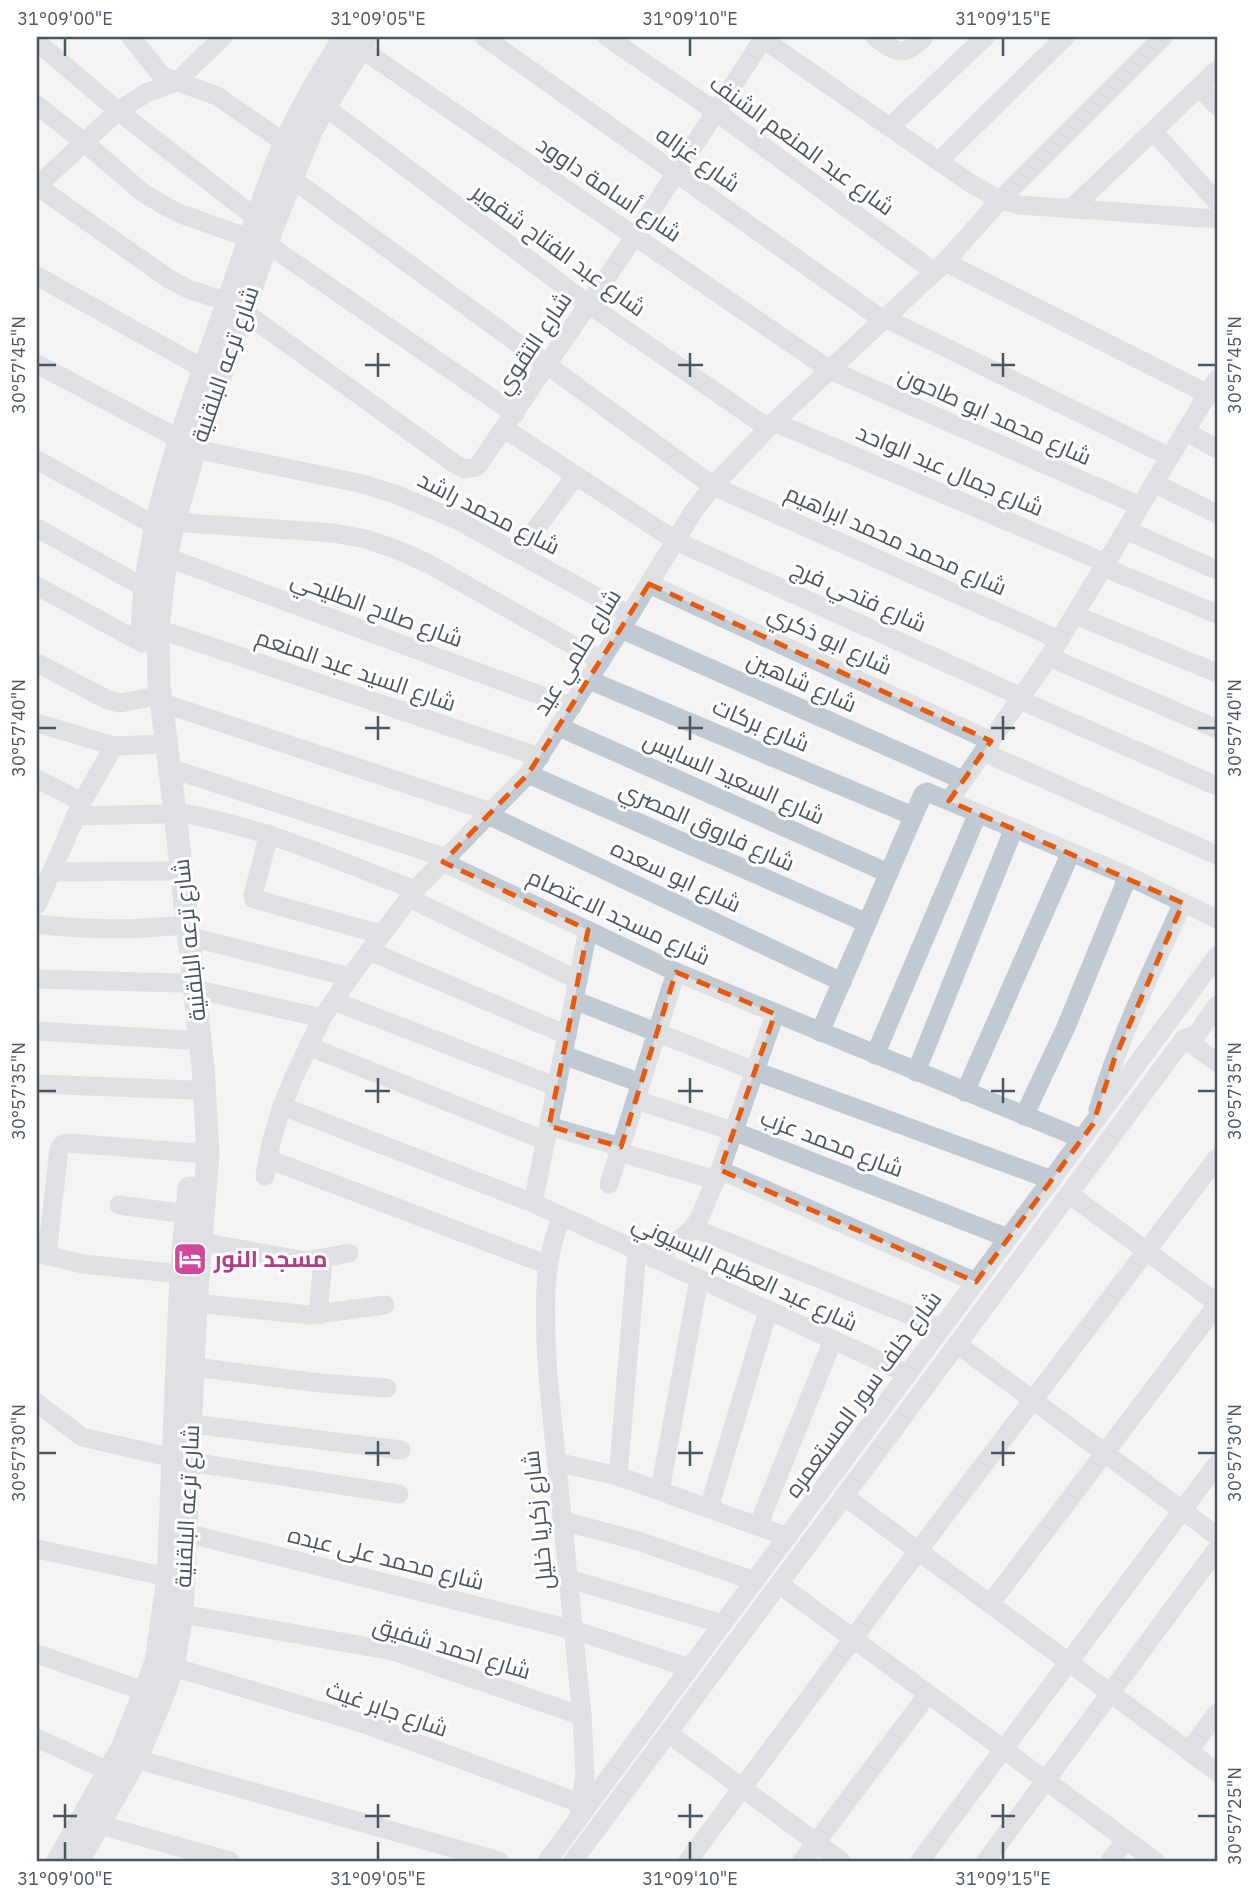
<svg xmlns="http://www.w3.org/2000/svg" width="1254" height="1898" font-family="'IBM Plex Sans',Cairo,sans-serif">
	<rect width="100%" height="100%" fill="#f5f3f3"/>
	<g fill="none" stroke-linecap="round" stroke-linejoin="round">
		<!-- minor -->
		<g stroke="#c1cad2" stroke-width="19">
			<polyline points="131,37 162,76 217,96 285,143"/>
			<polyline points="223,37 176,82 146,93 118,111 37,186 169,279 188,289 228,302"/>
			<polyline points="484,37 883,320"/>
			<polyline points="607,37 715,111 933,271"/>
			<polyline points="760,37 970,183 1000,200 1020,205 1217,219"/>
			<path d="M875,37C896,53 904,58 924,37"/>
			<polyline points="37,42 118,111 256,218"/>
			<polyline points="360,48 830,370 1140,506"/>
			<polyline points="1199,87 1217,106"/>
			<polyline points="37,105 85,143 142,192 160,203 178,213 249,238"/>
			<polyline points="324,106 588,304 768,428"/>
			<polyline points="891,126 985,37"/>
			<polyline points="1153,131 1217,202"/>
			<polyline points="939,161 1065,37"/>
			<polyline points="291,178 713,486 1060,640"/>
			<polyline points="1073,207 1217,70"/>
			<polyline points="267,244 515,414"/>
			<polyline points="945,262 1208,394"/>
			<polyline points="37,276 204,369"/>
			<polyline points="244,312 455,464 464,469 477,467 635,236 763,39"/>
			<polyline points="885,318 1170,457"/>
			<polyline points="37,364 181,440"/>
			<polyline points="774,422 1106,563"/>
			<polyline points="505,429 676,541 1022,697"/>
			<polyline points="1185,431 1217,449"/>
			<polyline points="195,449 363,484 395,494 457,520 630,615"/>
			<polyline points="37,460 156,526"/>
			<polyline points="1154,483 1217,514"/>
			<polyline points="174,522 333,533 366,539 398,550 429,564 601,661"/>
			<polyline points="37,528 145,588"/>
			<polyline points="1126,530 1217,570"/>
			<polyline points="518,553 576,475"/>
			<polyline points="166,557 572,707"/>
			<polyline points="1103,567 1217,614"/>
			<polyline points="649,584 991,741"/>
			<polyline points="37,586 142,643"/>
			<polyline points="1075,615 1217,673"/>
			<polyline points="158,629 540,757"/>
			<polyline points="621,629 963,780"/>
			<polyline points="1049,657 1217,729"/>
			<polyline points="37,663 108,700 120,703 146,698"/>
			<polyline points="589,680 913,816"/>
			<polyline points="1020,700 1217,786"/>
			<polyline points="160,702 491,812"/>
			<polyline points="37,723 114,746 166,744"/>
			<polyline points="559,727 888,873"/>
			<polyline points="983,752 1217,855"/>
			<polyline points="169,768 447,858"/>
			<polyline points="528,774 867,923"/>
			<polyline points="37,779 82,802"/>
			<polyline points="949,801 1128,876 1217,919"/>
			<path d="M175,812C259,825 336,860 415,890"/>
			<polyline points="488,815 842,982"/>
			<polyline points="75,816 161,814"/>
			<polyline points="269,834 253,895 254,899 380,934"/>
			<polyline points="443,862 676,972 1082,1139"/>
			<polyline points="51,872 168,871"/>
			<polyline points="409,898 578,980"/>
			<polyline points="37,905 82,802 114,746"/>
			<path d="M37,924C83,930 128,930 174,926"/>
			<polyline points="187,936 350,977"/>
			<polyline points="369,951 567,1035"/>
			<polyline points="37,979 180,983"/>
			<polyline points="194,989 322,1018"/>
			<polyline points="574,1000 755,1071 1052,1180"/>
			<polyline points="334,1001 557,1087"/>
			<polyline points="37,1031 186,1040"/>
			<polyline points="820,1032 923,794 927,792 949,801 1049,657 1217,379"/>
			<polyline points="1184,1039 1217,1062"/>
			<polyline points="308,1046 546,1141"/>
			<polyline points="563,1055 641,1083"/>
			<polyline points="875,1055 978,813"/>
			<polyline points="916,1072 1014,828"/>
			<polyline points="37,1084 192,1090"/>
			<polyline points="965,1092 1071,852"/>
			<polyline points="636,1100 733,1131 1008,1238"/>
			<polyline points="282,1106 533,1203 908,1374"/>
			<path d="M1098,1110C1119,1038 1152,970 1183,903"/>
			<polyline points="1024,1116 1066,1027 1128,876"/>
			<polyline points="549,1126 621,1147"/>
			<polyline points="619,1152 716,1180"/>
			<polyline points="268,1159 548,1265"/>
			<polyline points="720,1170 976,1282"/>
			<polyline points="265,1176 271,1143 282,1106 294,1077 322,1018 350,977 415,890 528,774 621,629 693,512 713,486 774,422 945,262 1000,200 1163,37"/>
			<polyline points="609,1184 676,972"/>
			<polyline points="1069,1194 1217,1303"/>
			<polyline points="533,1203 588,930"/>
			<polyline points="119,1205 187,1214"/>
			<path d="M562,1216C540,1267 545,1323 548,1377L582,1716L585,1776L579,1816"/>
			<polyline points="693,1228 942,1328"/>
			<polyline points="201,1242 306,1261 349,1253"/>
			<polyline points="37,1253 83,1264 181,1274"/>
			<polyline points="47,1256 59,1149 63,1144 69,1143 208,1154"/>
			<polyline points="654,1259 690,1231 698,1221 720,1170 775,1014"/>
			<polyline points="196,1303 309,1315 385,1305"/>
			<polyline points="318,1315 323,1259"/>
			<polyline points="957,1344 1217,1536"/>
			<polyline points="194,1367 320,1383 387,1388"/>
			<polyline points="37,1403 82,1437 173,1458"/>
			<polyline points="191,1424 401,1450"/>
			<polyline points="190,1462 399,1494"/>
			<polyline points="556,1462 618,1476 788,1537"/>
			<polyline points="618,1476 637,1251"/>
			<polyline points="660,1490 699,1279"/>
			<polyline points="844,1496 1217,1772"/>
			<polyline points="709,1508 768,1311"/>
			<polyline points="563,1521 635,1540 755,1581"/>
			<polyline points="758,1526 833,1340"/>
			<polyline points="186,1533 574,1630 690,1668"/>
			<polyline points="37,1549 168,1577"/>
			<polyline points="569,1579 723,1624"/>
			<polyline points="779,1584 1155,1861"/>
			<polyline points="990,1604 1217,1305"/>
			<polyline points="182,1614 393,1651 582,1716"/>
			<polyline points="37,1654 158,1696"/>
			<polyline points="173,1667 368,1725 582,1804"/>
			<polyline points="668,1733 841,1861"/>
			<polyline points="37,1738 108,1771"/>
			<polyline points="1189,1751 1217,1713"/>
			<polyline points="136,1759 499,1861"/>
			<polyline points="86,1821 230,1861"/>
			<polyline points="547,1861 1217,956"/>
			<polyline points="573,1861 1184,1039 1197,1034 1217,1005"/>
			<polyline points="688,1861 918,1551 1217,1158"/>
			<polyline points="802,1861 928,1694"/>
			<polyline points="920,1861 1217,1464"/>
			<polyline points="986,1861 1217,1549"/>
			<polyline points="1110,1861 1126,1840"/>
		</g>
		<!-- tertiary -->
		<g stroke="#c1cad2" stroke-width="23">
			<path d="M142,636C144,526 186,420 222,318C243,260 261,200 285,143C302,106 323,70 345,37"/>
			<polyline points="58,1861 123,1746 156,1662 168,1577 181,1274 189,1188"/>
			<polyline points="78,1861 136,1759 162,1698 173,1667 182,1614 196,1303 208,1154 203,1067 175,812 159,684 158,629 166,557 174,522 195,449 273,226 312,129 367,37"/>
		</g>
	</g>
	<!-- marked area -->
	<path d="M0 0H1254V1898H0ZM649,584L991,741L949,801L1183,903L1114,1060L1093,1124L976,1282L720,1170L775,1014L676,972L621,1147L549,1126L588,930L443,862L528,774Z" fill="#f5f3f3" fill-opacity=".55" fill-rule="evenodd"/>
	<path fill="none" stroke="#e8590c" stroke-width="5" stroke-dasharray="14 9" stroke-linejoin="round" d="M649,584L991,741L949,801L1183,903L1114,1060L1093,1124L976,1282L720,1170L775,1014L676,972L621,1147L549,1126L588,930L443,862L528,774Z"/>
	<!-- ticks -->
	<path fill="none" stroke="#4a5661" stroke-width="2.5" d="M65,38V56M378,38V56M690,38V56M1003,38V56M378,353V377M690,353V377M1003,353V377M38,365H56M365,365H390M678,365H703M991,365H1015M1198,365H1216M378,716V740M690,716V740M1003,716V740M38,728H56M365,728H390M678,728H703M991,728H1015M1198,728H1216M378,1078V1103M690,1078V1103M1003,1078V1103M38,1091H56M365,1091H390M678,1091H703M991,1091H1015M1198,1091H1216M378,1441V1466M690,1441V1466M1003,1441V1466M38,1453H56M365,1453H390M678,1453H703M991,1453H1015M1198,1453H1216M65,1804V1828M378,1804V1828M690,1804V1828M1003,1804V1828M53,1816H77M365,1816H390M678,1816H703M991,1816H1015M1198,1816H1216M65,1842V1860M378,1842V1860M690,1842V1860M1003,1842V1860"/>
	<!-- icons -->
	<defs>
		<g id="hotel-square" transform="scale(1.75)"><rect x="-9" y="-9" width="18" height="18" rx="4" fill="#d1479c" stroke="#fff"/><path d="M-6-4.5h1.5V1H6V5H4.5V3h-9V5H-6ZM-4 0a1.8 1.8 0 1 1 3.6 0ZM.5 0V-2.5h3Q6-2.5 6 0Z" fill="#fff"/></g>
	</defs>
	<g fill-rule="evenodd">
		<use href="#hotel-square" x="190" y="1259"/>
	</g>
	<g text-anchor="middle" stroke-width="6" stroke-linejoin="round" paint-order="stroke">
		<!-- street labels -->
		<g font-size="23" fill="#4a5661" stroke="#fff">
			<text transform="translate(802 145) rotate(36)" y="8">شارع عبد المنعم الشنف</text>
			<text transform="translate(698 159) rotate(35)" y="8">شارع غزاله</text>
			<text transform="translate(609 189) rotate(34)" y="8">شارع أسامة داوود</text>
			<text transform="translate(559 250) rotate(36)" y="8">شارع عبد الفتاح شقوير</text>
			<text transform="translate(533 343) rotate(-56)" y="8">شارع التقوي</text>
			<text transform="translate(225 364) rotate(-71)" y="8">شارع ترعه البلقنية</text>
			<text transform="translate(995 416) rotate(24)" y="8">شارع محمد ابو طاحون</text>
			<text transform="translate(950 470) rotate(23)" y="8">شارع جمال عبد الواحد</text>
			<text transform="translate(489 513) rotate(27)" y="8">شارع محمد راشد</text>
			<text transform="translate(896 540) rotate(24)" y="8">شارع محمد محمد ابراهيم</text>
			<text transform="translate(859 596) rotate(24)" y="8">شارع فتحي فرج</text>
			<text transform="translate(377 609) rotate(20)" y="8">شارع صلاح الطليحي</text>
			<text transform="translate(830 640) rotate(25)" y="8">شارع ابو ذكري</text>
			<text transform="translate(577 652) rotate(-58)" y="8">شارع حلمي عيد</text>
			<text transform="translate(356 670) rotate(19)" y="8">شارع السيد عبد المنعم</text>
			<text transform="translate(802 682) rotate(24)" y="8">شارع شاهين</text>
			<text transform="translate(761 725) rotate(23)" y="8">شارع بركات</text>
			<text transform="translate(734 778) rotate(24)" y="8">شارع السعيد السايس</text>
			<text transform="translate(707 826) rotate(24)" y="8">شارع فاروق المصري</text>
			<text transform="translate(676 876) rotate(25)" y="8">شارع ابو سعده</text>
			<text transform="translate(619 917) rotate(25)" y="8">شارع مسجد الاعتصام</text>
			<text transform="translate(189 940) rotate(-96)" y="8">شارع ترعه البلقنية</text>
			<text transform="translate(832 1143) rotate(21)" y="8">شارع محمد عزب</text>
			<text transform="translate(745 1273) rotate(25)" y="8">شارع عبد العظيم البسيوني</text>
			<text transform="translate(863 1394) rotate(-54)" y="8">شارع خلف سور المستعمره</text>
			<text transform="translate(187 1506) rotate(-87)" y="8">شارع ترعه البلقنية</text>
			<text transform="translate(538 1520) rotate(-96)" y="8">شارع زكريا خليل</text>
			<text transform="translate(386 1558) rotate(14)" y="8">شارع محمد على عبده</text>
			<text transform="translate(452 1648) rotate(17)" y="8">شارع احمد شفيق</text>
			<text transform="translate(387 1709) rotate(19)" y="8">شارع جابر غيث</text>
		</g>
		<!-- hotel labels -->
		<g font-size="23" font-weight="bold" fill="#b23c85" stroke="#fff" text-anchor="start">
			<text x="214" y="1267">مسجد النور</text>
		</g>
	</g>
	<!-- border -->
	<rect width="1254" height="1898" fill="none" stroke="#ffffff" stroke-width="77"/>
	<rect x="38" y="38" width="1178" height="1822" fill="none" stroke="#4a5661" stroke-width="2.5"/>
	<g font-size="18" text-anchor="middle" fill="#4a5661">
		<text x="65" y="25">31°09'00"E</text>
		<text x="378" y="25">31°09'05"E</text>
		<text x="690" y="25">31°09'10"E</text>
		<text x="1003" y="25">31°09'15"E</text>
		<text transform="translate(19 365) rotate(-90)" y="6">30°57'45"N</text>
		<text transform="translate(1235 365) rotate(-90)" y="6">30°57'45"N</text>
		<text transform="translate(19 728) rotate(-90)" y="6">30°57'40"N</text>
		<text transform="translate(1235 728) rotate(-90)" y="6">30°57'40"N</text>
		<text transform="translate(19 1091) rotate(-90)" y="6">30°57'35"N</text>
		<text transform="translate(1235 1091) rotate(-90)" y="6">30°57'35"N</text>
		<text transform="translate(19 1453) rotate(-90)" y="6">30°57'30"N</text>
		<text transform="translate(1235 1453) rotate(-90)" y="6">30°57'30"N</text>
		<text transform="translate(1235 1816) rotate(-90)" y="6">30°57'25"N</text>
		<text x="65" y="1885">31°09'00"E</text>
		<text x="378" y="1885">31°09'05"E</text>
		<text x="690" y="1885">31°09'10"E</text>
		<text x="1003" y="1885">31°09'15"E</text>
	</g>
</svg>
